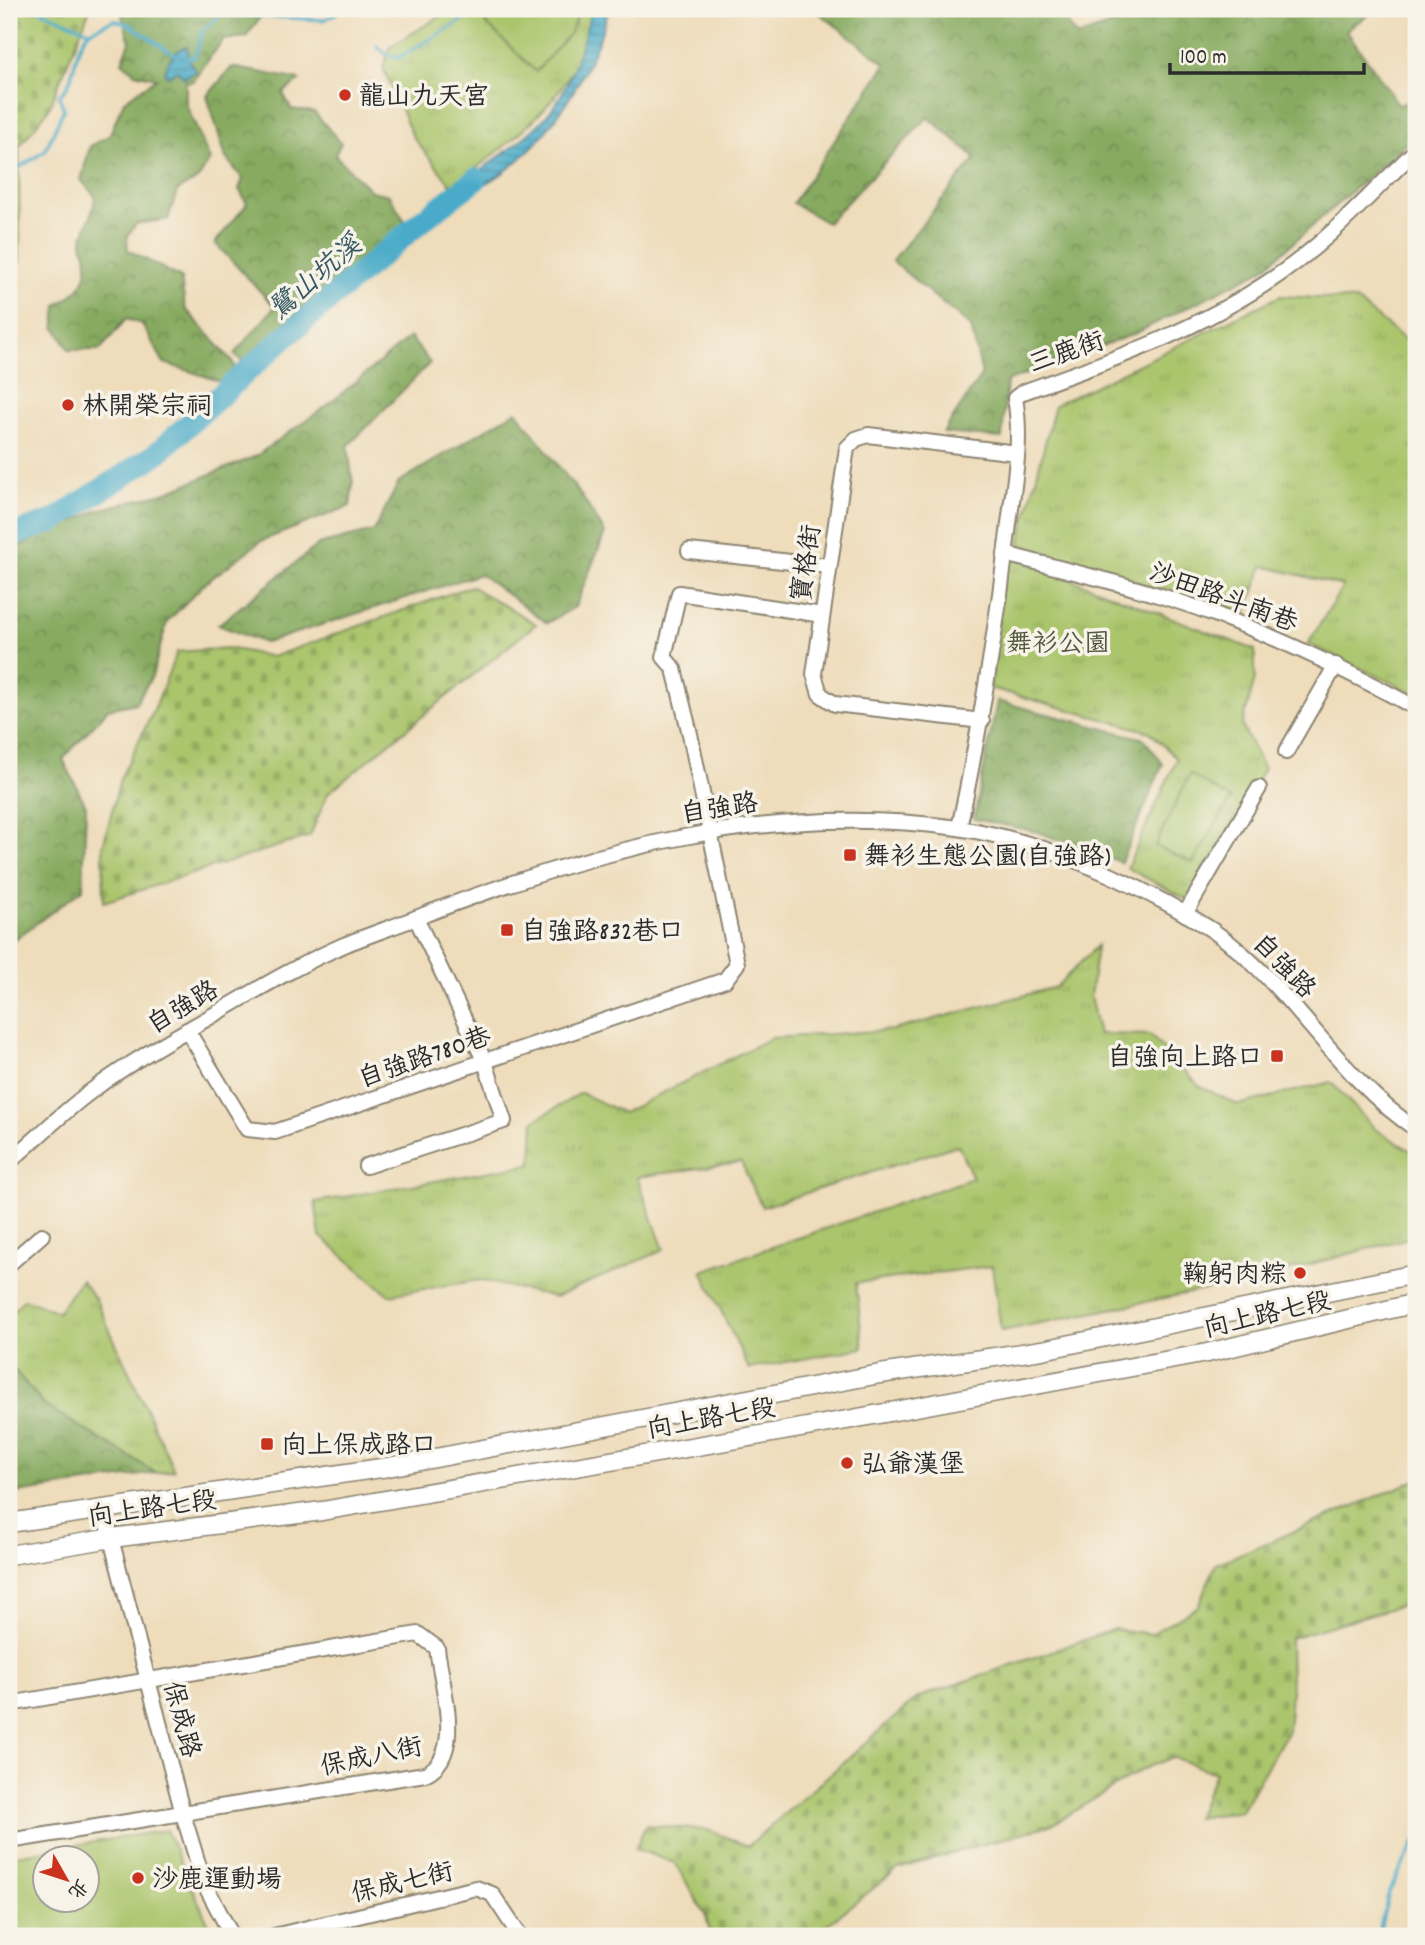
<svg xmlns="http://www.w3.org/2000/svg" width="1425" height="1945" font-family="Dekko,'LXGW WenKai TC',sans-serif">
	<defs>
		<pattern id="grass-tufts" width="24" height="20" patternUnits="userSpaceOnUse" patternTransform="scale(1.75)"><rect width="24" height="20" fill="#aac56c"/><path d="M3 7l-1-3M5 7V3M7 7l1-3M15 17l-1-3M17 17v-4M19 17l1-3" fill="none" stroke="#92a95e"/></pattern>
		<pattern id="forest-crowns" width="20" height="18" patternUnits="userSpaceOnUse" patternTransform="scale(1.75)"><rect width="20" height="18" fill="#87aa60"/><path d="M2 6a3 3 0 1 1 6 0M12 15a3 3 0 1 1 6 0" fill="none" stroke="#6f8b4f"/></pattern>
		<pattern id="cemetery-stones" width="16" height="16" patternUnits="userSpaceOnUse" patternTransform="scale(1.75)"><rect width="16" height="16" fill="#aac56c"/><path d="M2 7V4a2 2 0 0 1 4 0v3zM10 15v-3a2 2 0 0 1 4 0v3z" fill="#92a95e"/></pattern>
		<pattern id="water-rules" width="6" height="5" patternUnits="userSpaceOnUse" patternTransform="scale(1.75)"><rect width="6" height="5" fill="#4aabc9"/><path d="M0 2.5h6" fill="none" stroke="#3e8ba3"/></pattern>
	</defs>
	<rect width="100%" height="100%" fill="#f7f3e8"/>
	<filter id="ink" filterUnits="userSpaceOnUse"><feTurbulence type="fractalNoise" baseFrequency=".0143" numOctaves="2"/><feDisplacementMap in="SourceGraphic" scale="14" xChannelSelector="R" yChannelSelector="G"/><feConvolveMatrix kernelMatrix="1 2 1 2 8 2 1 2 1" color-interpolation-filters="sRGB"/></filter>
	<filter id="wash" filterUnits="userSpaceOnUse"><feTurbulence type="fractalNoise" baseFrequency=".00686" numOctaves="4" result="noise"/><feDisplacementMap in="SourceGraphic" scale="28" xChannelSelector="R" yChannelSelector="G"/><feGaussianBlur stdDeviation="1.57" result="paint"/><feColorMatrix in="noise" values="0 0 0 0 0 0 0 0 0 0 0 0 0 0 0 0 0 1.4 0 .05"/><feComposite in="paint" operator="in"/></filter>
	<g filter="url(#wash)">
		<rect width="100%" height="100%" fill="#eedcba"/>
		<!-- grass -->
		<g fill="url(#grass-tufts)" stroke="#6a784c" stroke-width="2">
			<path d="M452,9H597C576,95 520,136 452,186L413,137L383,68L390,47Z"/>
			<polygon points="1280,296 1355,300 1416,348 1416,694 1308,644 1343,586 1263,566 1244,618 1019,544 1055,405"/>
			<polygon points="1005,554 1255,650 1255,679 1242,726 1264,769 1188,900 1127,868 1177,759 1150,732 990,688"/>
			<polygon points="1097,946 1090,997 1099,1034 1150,1035 1199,1086 1238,1105 1331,1082 1375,1129 1416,1154 1416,1236 1244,1282 1001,1331 992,1266 856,1283 863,1348 749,1369 702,1271 973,1178 958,1145 762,1207 741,1162 637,1177 664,1250 555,1297 479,1280 389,1295 320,1236 315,1202 532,1164 534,1121 581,1093 623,1113 771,1038 893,1030 1056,987"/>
			<polygon points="81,1280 96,1300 174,1470 156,1473 44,1405 9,1364 9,1316 24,1299 58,1312"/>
		</g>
		<!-- forest -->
		<g fill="url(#forest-crowns)" stroke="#596a46" stroke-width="2">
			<path d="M109,9H266L246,37L223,40L193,81L186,82V104L210,160L198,179L177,191L168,219L136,224L127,237L128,250L181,278L185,308L232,361L237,372L222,382L164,363L142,324L126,319L100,350H69L55,327L57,305C78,294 91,280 86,254C85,251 82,246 82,243C83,228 95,215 95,196L81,180L90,146L109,136L124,101L157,78L135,73L122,62L130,42L121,12Z"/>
			<polygon points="814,9 1059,9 1077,37 1157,9 1377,9 1346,30 1399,105 1416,98 1416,135 1262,270 1134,334 1007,381 1002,438 943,433 982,374 971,327 892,261 976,158 928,117 827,223 793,203 886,64"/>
			<polygon points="232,67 300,80 283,93 291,109 314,112 341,143 335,155 371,191 389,195 406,223 244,363 234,354 275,307 215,243 247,204 239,189 243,179 226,158 207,96"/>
			<polygon points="410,337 430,363 348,446 353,484 350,506 261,541 203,585 167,622 152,676 136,703 108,709 63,759 86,806 83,889 15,939 9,939 9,551 98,510 167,492 256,456 329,404"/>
			<polygon points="516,411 581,495 605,533 575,607 547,623 480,574 265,643 218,625 318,545 374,531 399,482"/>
			<polygon points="997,701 1144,739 1163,764 1121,862 1037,832 974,819"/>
			<polygon points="9,1364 44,1405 156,1473 9,1494"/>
		</g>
		<!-- cemetery -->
		<g fill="url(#cemetery-stones)" stroke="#6a784c" stroke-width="2">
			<polygon points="9,9 90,9 48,110 19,147 20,263 9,267"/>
			<polygon points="471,586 536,624 328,793 310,836 104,902 103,846 120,779 153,712 177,652 229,648 272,657"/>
			<polygon points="1416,1480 1416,1601 1290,1638 1291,1694 1288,1731 1241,1811 1196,1818 1215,1773 1173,1757 1145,1768 1053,1824 898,1869 813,1936 711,1936 706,1916 675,1863 635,1849 646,1825 708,1830 748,1846 917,1698 1115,1629 1151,1634 1198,1606 1216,1564"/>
		</g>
		<!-- garden -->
		<g fill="#aac56c" stroke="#6a784c" stroke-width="2" fill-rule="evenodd">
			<polygon points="500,9 580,9 570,33 536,72 485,22"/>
			<polygon points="1190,774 1231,799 1193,863 1155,846"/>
			<path d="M166,1830L214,1936H9V1856ZM46,1857H88V1899H46Z"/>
		</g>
		<!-- water -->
		<g fill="url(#water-rules)" stroke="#3a6b7a" stroke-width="2">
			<path d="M592,9H609C589,81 531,177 453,197C482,162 526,144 551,110C573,82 582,42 592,9Z"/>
			<path d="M187,46L189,61L196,71L185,78L177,70L169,76L165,74C165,64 176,49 187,46Z"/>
		</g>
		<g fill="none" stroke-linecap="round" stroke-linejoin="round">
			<!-- stream -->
			<g stroke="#4aabc9" stroke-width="3.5">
				<polyline points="37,9 89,31"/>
				<polyline points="377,46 385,53 398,58 482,9"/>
				<polyline points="186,58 195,57 202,31 221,14 324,20 344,9"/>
				<path d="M9,174L45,151L64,109L59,96C78,80 71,50 89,32C95,27 106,24 114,20L130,25L178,57"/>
				<polyline points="1378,1936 1389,1892 1416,1840"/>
			</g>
			<!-- river -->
			<polyline stroke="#4aabc9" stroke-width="23" points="9,536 53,521 155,455 276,345 424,219 476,179"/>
		</g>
	</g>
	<g filter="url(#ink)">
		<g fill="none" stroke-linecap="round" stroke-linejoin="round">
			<!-- minor casing -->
			<g stroke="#8c8472" stroke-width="18">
				<g id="minor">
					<polyline points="689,551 829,566"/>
					<path d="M1005,554C1076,573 1149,589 1217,615C1286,641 1352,673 1416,708"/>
					<polyline points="982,721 835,704 820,694 814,674 847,448 856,439 868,435 1017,453"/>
					<polyline points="1286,752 1336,665"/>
					<path d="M959,828C980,730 996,632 1008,532C1013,488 1023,443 1015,398L1023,392C1113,360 1194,332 1274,278C1327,243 1371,193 1416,150"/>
					<polyline points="1185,914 1259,788"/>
					<polyline points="187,1030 247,1129 275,1132 725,980 737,964 690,734 674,669 664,657 679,593 822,615"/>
					<path d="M9,1162C37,1138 64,1111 94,1089C132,1061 175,1037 217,1013C258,989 300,964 344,945C371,934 399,925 426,914C599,848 771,802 958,828C1039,840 1126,878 1196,920C1285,971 1331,1073 1416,1129"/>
					<polyline points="366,1166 504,1121 485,1062 416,918"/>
					<polyline points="9,1264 42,1235"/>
					<polyline points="103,1508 183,1814 204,1883 232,1936"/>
					<path d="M9,1704L418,1634L437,1648C441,1685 466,1755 425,1774L9,1841"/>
					<polyline points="274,1936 476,1888 492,1894 520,1936"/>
				</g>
			</g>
			<!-- major casing -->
			<g stroke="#8c8472" stroke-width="21">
				<g id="major">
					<polyline points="9,1523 388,1467 880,1374 1042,1350 1416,1274"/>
					<polyline points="9,1555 112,1538 322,1511 847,1420 1207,1353 1416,1303"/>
				</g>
			</g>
			<!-- minor -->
			<use href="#minor" stroke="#fff" stroke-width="14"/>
			<!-- major -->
			<use href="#major" stroke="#fff" stroke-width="18"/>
		</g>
	</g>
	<!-- markers -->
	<g fill="#c8321e" stroke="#f7f3e8" stroke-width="2.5">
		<circle cx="345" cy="95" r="7"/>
		<circle cx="68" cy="405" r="7"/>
		<rect x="843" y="848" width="14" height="14" rx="3.5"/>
		<rect x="500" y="923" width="14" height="14" rx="3.5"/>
		<rect x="1270" y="1049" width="14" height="14" rx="3.5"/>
		<circle cx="1300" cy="1273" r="7"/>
		<rect x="260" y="1437" width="14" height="14" rx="3.5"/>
		<circle cx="847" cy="1463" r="7"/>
		<circle cx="138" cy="1878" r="7"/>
	</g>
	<g text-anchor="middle" stroke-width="7" stroke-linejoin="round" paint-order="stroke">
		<!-- poi labels -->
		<g font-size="26" fill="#2b2b2b" stroke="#f7f3e8" text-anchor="start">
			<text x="359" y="104">龍山九天宮</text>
			<text x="82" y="414">林開榮宗祠</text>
			<text x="864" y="864">舞衫生態公園(自強路)</text>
			<text x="521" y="939">自強路832巷口</text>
			<text x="1263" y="1065" text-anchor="end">自強向上路口</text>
			<text x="1286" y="1282" text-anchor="end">鞠躬肉粽</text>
			<text x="281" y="1453">向上保成路口</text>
			<text x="861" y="1472">弘爺漢堡</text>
			<text x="152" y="1887">沙鹿運動場</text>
		</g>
		<!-- street labels -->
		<g font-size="26" fill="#2b2b2b" stroke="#f7f3e8">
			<text transform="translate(1066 351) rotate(-19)" y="9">三鹿街</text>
			<text transform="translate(805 563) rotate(-82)" y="9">寶格街</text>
			<text transform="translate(1224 596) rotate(20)" y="9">沙田路斗南巷</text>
			<text transform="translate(719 807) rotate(-9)" y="9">自強路</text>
			<text transform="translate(1285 965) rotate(46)" y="9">自強路</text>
			<text transform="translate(182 1006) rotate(-31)" y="9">自強路</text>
			<text transform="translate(424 1056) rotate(-19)" y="9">自強路780巷</text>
			<text transform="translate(1267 1313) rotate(-13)" y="9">向上路七段</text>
			<text transform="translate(711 1417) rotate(-10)" y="9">向上路七段</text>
			<text transform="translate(152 1507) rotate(-8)" y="9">向上路七段</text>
			<text transform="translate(183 1719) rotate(75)" y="9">保成路</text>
			<text transform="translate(371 1755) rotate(-12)" y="9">保成八街</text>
			<text transform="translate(402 1881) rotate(-13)" y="9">保成七街</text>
		</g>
		<!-- park labels -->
		<g font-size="26" fill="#51593e" stroke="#f7f3e8">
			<text x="1058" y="651">舞衫公園</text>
		</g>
		<!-- water labels -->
		<g font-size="28" font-style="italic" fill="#365862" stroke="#f7f3e8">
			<text transform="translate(314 276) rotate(-41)" y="10">鷺山坑溪</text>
		</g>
	</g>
	<!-- margin -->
	<rect width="1425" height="1945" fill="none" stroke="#f7f3e8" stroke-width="35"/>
	<!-- north arrow -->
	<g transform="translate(66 1879) rotate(129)"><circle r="33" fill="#f7f3e8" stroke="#a5a39c" stroke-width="2"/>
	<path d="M0-5L12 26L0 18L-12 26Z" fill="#c8321e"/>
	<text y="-10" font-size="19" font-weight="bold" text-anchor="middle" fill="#2b2b2b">北</text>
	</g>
	<!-- scale -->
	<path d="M1170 63v10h194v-10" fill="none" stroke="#2b2b2b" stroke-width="3.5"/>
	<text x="1180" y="63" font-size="21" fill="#2b2b2b" stroke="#f7f3e8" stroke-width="5" paint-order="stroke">100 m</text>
</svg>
